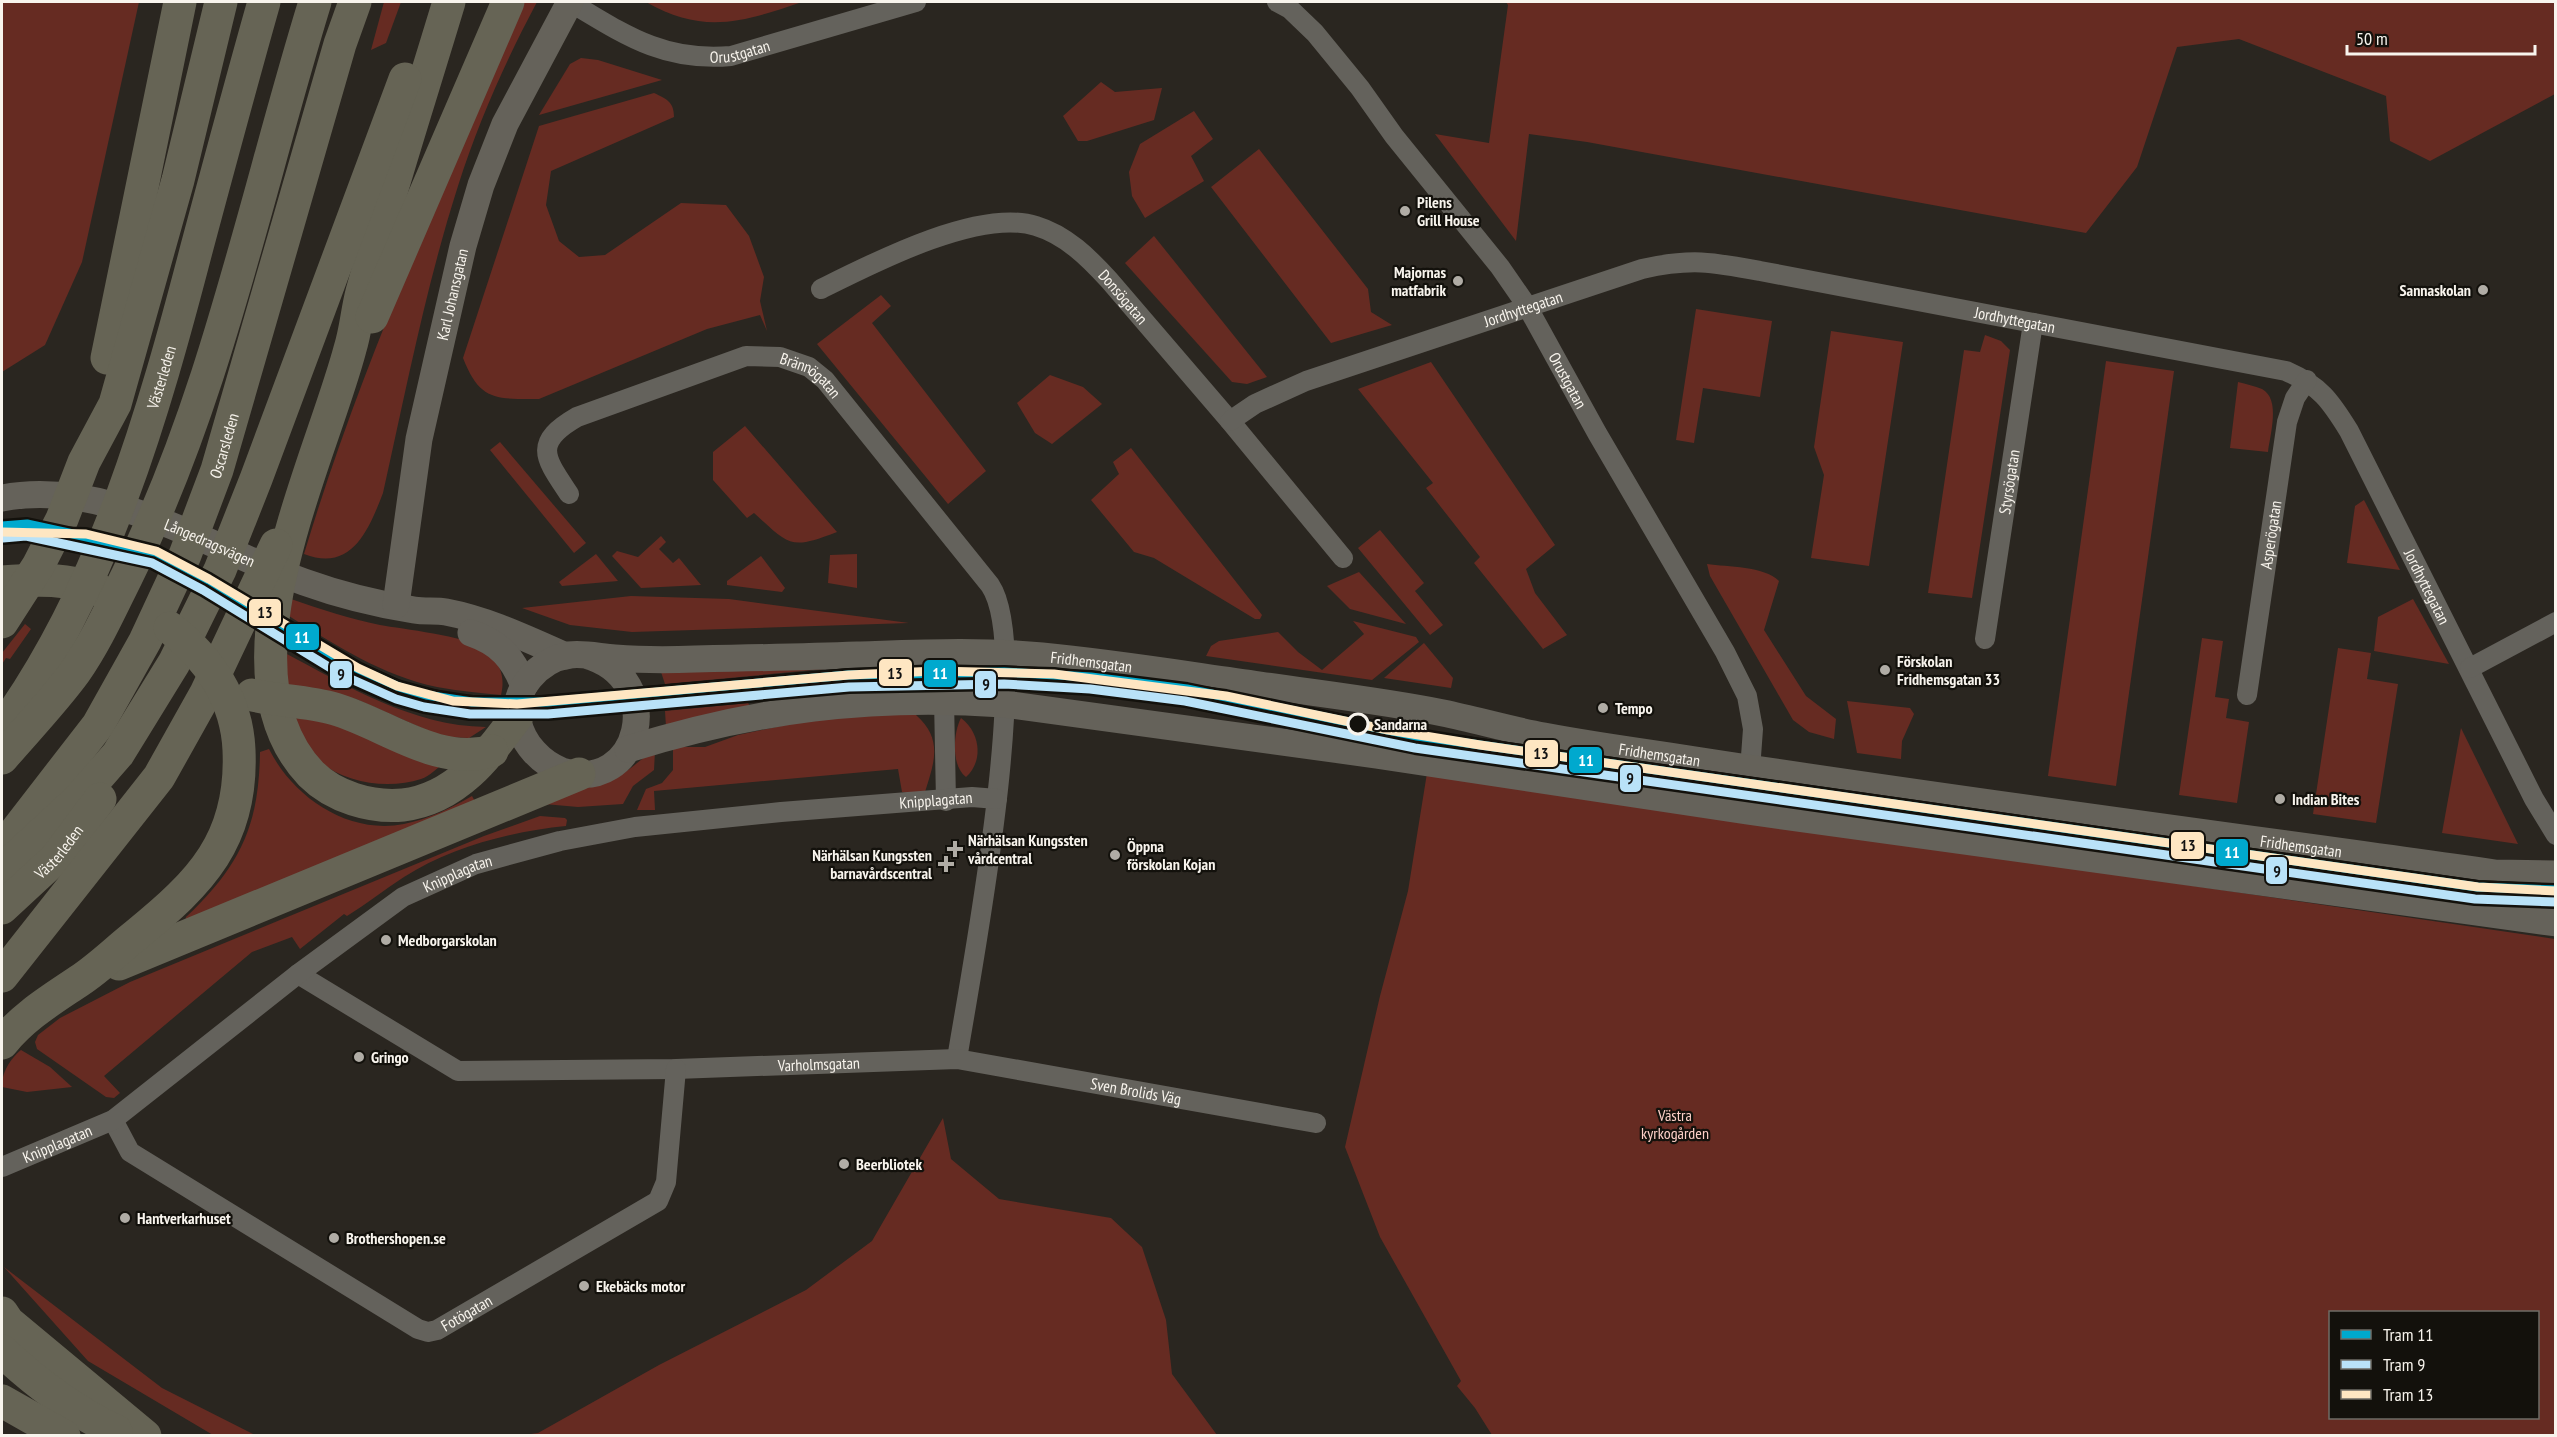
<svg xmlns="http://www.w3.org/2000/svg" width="2557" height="1437" font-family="'PT Sans Narrow',sans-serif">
	<rect width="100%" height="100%" fill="#2a2620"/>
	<!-- green -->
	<g fill="#662b22" fill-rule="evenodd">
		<polygon points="2,2 139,2 82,262 45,345 2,372"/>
		<polygon points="384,2 401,2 386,43 371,50"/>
		<path d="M524,2H537C506,60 478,123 458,186C426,286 406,390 383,493C369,529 352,573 304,554C361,364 444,183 524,2Z"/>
		<path d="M646,2H802C743,22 703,35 646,2Z"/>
		<polygon points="1506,2 2555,2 2555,94 2430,161 2390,141 2386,96 2239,39 2177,47 2137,167 2086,233 1587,142 1529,134 1516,241 1435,134 1489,143 1508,5"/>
		<polygon points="581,58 598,60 662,80 539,115 570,64"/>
		<polygon points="1101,82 1115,92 1162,88 1154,120 1087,141 1078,141 1063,116"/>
		<path d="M654,93C667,99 674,102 674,117L551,171L546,205L559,241L579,257L605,255L681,203L726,205L749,236L764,277L760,301L767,331L760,315L707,329L539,399C495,399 480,401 463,358L539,126Z"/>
		<polygon points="1194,111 1213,139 1191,156 1204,181 1145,218 1132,196 1129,172 1140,144"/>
		<polygon points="1259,149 1368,289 1371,312 1392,325 1331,343 1211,187"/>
		<polygon points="1154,236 1267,377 1247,384 1232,382 1125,263"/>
		<polygon points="881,295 891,306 872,323 986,471 948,504 817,344"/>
		<polygon points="1696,309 1772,321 1760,397 1703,388 1694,443 1676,440"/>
		<polygon points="1831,331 1903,342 1869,566 1811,558 1824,475 1814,447"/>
		<polygon points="1985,335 2001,341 2010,350 1972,598 1928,593 1964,350 1980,352"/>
		<polygon points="2106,361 2174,371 2116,786 2048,776"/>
		<polygon points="1431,362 1555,545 1526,569 1535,593 1567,635 1543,649 1474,563 1480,557 1426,488 1433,483 1358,389"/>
		<polygon points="1050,375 1083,387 1102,404 1052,444 1035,433 1017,403"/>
		<path d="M2238,382C2246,384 2255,386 2262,389C2281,399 2270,435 2268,452L2230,448Z"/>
		<path d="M745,426L837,532C790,550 790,546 754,513L747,518L713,480V452Z"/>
		<polygon points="500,442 586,543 574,553 490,450"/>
		<polygon points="1131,448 1262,615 1260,619 1255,619 1154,558 1134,552 1091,500 1119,474 1113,462"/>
		<polygon points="2364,500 2400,570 2347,563 2355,506"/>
		<polygon points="1380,530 1424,583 1415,591 1443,625 1430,635 1358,548"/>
		<polygon points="661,536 666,542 659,549 673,563 679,558 701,585 641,588 612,556 617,551 638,557"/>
		<polygon points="596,554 618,581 562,586 559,582"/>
		<polygon points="857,554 857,588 828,583 830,555"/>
		<polygon points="761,556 785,588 782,592 727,585 727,581"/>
		<path d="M1707,564C1728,567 1764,566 1779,581L1764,630L1806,696L1836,719L1834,739L1809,732L1793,720L1710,576Z"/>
		<polygon points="1359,572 1406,624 1350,609 1327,586"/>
		<polygon points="631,596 729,599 909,623 632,632 570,625 522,608"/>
		<path d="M291,599C320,609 350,619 380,625C402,629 466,636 483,648C499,660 506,676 501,695C480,693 459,691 437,687C383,676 335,645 289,616Z"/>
		<polygon points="2413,599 2449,664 2374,651 2378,617"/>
		<polygon points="1353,621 1416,637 1419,642 1372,680 1206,656 1211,646 1219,641 1278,632 1298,652 1322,670 1364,634"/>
		<polygon points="25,624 31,629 10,659 6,658 2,664 2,653"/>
		<polygon points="2202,638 2223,641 2215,697 2229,699 2226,718 2249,722 2237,803 2179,795"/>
		<polygon points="1424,643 1453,678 1451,688 1384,678"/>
		<polygon points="2338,648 2371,653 2367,679 2398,684 2376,823 2313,814"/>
		<path d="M285,653C347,686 413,726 486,727L469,738L442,737L356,699L287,687Z"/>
		<polygon points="834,668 665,684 661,672"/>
		<polygon points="1847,701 1910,708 1914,714 1902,741 1901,759 1857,753"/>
		<polygon points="748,703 750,706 666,727 665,711"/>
		<path d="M292,709L444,763C437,768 430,776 421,779C378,793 316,778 297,732C295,725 294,716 292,709Z"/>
		<path d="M838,714L916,715C944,740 934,763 924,795L902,792L898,769L654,791L655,810H637L646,789L662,783L673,770V747H705L738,735Z"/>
		<path d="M961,718C980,732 984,761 966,777C951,766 953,733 961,718Z"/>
		<polygon points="2461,728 2518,844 2442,833"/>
		<path d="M269,749C293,797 348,835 404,824C429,819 451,808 472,796L477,805L185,922L186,917C240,866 259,826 260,752Z"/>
		<path d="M655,751L654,770L633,786L623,804L578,807L544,804L550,794C572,788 600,785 620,775C634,768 641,757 655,751Z"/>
		<path d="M1427,773L2555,939V1435H1492L1475,1408L1457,1386L1461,1381L1380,1237L1345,1147L1380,996L1408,891ZM2330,1312H2538V1418H2330Z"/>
		<path d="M540,816L565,818L567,820L566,826C513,831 450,847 404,877C385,889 367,904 347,916L344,914L300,949L292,937L252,952L104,1076L120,1093L114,1098L106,1097L37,1049L35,1042L38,1035L60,1018L130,982L484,836Z"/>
		<path d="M21,1050L50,1067L72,1087L27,1092L2,1087C1,1073 11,1058 21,1050Z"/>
		<polygon points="943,1118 951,1159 999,1199 1111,1218 1142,1247 1166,1320 1172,1374 1217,1435 524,1435 538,1433 659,1365 806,1290 872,1241"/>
		<polygon points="4,1267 162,1388 255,1435 213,1435 88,1361"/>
	</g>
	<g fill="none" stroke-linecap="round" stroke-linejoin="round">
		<!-- street -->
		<g stroke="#64625c" stroke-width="20">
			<path id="s1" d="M570,2C625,35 664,62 731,56L916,2"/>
			<path id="s2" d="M1277,2L1290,9L1315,33L1360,88L1394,136L1500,267L1527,306L1597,433L1725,652L1747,696L1753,729L1747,811"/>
			<path id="s3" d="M821,289C873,263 979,208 1036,226C1066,235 1089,258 1109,280L1230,421L1343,558"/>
			<path id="s4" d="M1230,421L1255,404L1306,381L1642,269C1691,258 1712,262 1760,271L2286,371C2320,386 2330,400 2349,431L2534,799L2556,835"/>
			<path id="s5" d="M569,494C545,458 532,443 577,417L746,356L780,357L809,367L825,380L990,585C1034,650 971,971 957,1059"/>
			<path id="s6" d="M1985,639L2033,323"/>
			<polyline points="2470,668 2556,622"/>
			<path id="s7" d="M2247,695L2287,422L2295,398L2307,380"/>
			<polyline points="944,699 946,801"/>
			<path id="s8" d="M298,974L458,1071L676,1069L957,1059L1316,1123"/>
			<path id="s9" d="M113,1120L130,1152L418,1329L428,1332L437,1330L658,1201L666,1182L676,1069"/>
			<path id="s10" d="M2,1167L113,1120L298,974L403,897L476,864L560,841L635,827L781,812L972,797L997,799"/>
		</g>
		<!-- secondary -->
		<g stroke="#65625a" stroke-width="27">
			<path id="s11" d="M2,498C108,478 208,548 304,582C340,595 377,604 414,610C425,612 436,610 446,612C488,620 527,639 566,656"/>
			<path id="s12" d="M396,605L419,439L463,246L481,185L505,124L570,2"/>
			<path d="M471,633C500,643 513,658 524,686"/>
			<path id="s13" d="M585,655C670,678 640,796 562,771C541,763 523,744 518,721C511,690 539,660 569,655C584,653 600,657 615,658C642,660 668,660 695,659C749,658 803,657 857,655C919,653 981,650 1042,656C1115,663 1188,675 1260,685C1321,694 1383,701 1443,713C1477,720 1510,730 1544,736C1586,744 1628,750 1670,756C1944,799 2220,834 2495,873L2556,874"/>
			<path d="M628,749C754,710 871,694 1004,704L1377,755L1747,811L2556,923"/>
		</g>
		<!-- highway -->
		<g stroke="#666455" stroke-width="33">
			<path d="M449,2C420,98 389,194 362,292C357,311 356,330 350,349C320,463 213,672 311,774C334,797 371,808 403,805C456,799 489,755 517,716"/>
			<polyline points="372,317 508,2"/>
			<polyline points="107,358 180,2"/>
			<path d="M2,582C37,579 68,578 101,591"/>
			<polyline points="2,622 38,566 62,519 84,462 115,404 178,180 221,2"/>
			<path d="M252,695C279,701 308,701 335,709C386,724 437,767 492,751"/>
			<path id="s14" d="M2,729C104,589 154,412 197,247C219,165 241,83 264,2"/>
			<path d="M2,758C26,730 53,702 75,672C96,642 111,608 127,576C217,395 256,193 315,2"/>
			<path id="s15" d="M2,849L98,725L145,641L185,555L217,470L340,44L355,2"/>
			<polyline points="2,870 77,801 118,754 174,663 220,570 256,479 405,79"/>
			<path id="s16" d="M2,908L56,858L100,799"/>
			<polyline points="119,964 579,774"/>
			<polyline points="2,976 159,777 206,693 276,545"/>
			<path d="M2,1043C24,1016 51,1000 79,981C99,968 117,950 136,935C201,882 243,840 239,750C237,700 209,658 170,628"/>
			<polyline points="2,1313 8,1322 145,1436"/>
			<path d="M2,1351C35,1382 75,1412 116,1431"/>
			<polyline points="2,1401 64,1436"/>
		</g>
		<!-- tram-1 casing -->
		<g stroke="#13110c" stroke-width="14">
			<polyline id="tram-1" points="2,526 27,524 156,552 209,580 347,664 399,687 426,695 472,702 547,702 848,675 1004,672 1091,677 1187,689 1417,736 2477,887 2556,890"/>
		</g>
		<!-- tram-2 casing -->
		<g stroke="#13110c" stroke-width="14">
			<polyline id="tram-2" points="3,538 26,536 152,563 203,590 342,675 396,699 424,707 470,714 548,714 849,687 1004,684 1090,689 1185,701 1415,748 2475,899 2556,902"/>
		</g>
		<!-- tram-3 casing -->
		<g stroke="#13110c" stroke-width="14">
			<polyline id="tram-3" points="2,532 86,534 156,551 209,579 358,668 397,686 453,701 517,704 849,675 936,671 1054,674 1226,696 1388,730 1480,745 2478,887 2556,891"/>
		</g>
		<!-- tram-1 -->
		<use href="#tram-1" stroke="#00a9ce" stroke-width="9"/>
		<!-- tram-2 -->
		<use href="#tram-2" stroke="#b9e2f8" stroke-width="9"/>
		<!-- tram-3 -->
		<use href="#tram-3" stroke="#fee6c2" stroke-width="9"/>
	</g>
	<!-- markers -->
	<g fill="#b0aca5" stroke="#13110c" stroke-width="2">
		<circle cx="1405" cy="211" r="6"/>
		<circle cx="1458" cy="281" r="6"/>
		<circle cx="2483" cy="290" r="6"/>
		<circle cx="1885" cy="670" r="6"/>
		<circle cx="1603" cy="708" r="6"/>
		<circle cx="2280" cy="799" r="6"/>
		<path d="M952 840h6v6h6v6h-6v6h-6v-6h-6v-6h6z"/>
		<circle cx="1115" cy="855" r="6"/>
		<path d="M943 855h6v6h6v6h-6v6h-6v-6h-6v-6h6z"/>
		<circle cx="386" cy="940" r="6"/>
		<circle cx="359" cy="1057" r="6"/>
		<circle cx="844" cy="1164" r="6"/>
		<circle cx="125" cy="1218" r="6"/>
		<circle cx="334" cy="1238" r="6"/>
		<circle cx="584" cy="1286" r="6"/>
	</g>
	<circle fill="#13110c" stroke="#f8f4ed" stroke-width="3" cx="1358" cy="724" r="10"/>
	<g text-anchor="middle" stroke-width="4.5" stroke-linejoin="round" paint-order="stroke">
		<!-- street labels -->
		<g font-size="16" fill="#f8f4ed" stroke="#13110c">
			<text dy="6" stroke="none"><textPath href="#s1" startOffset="183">Orustgatan</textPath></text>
			<text dy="6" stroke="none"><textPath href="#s12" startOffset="316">Karl Johansgatan</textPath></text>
			<text dy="6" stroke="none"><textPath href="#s3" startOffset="342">Donsögatan</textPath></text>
			<text dy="6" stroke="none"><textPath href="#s4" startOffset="315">Jordhyttegatan</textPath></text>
			<text dy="6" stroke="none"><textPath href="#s4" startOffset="819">Jordhyttegatan</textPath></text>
			<text dy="6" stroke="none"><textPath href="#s14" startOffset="388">Västerleden</textPath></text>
			<text dy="6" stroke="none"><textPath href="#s5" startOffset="346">Brännögatan</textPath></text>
			<text dy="6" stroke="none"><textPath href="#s2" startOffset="480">Orustgatan</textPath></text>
			<text dy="6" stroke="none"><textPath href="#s15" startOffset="464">Oscarsleden</textPath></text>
			<text dy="6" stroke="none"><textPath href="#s6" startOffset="159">Styrsögatan</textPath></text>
			<text dy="6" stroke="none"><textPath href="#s7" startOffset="162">Asperögatan</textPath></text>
			<text dy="6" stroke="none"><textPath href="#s11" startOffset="216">Långedragsvägen</textPath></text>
			<text dy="6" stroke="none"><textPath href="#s4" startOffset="1358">Jordhyttegatan</textPath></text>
			<text dy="6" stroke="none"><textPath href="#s13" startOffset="880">Fridhemsgatan</textPath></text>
			<text dy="6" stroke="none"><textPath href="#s13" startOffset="1456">Fridhemsgatan</textPath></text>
			<text dy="6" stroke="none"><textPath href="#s10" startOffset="1032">Knipplagatan</textPath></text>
			<text dy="6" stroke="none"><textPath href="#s13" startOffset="2104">Fridhemsgatan</textPath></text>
			<text dy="6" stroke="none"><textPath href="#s16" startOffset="80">Västerleden</textPath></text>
			<text dy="6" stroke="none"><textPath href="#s10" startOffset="546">Knipplagatan</textPath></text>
			<text dy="6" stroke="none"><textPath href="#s8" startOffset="548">Varholmsgatan</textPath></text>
			<text dy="6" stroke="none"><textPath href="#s8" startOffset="868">Sven Brolids Väg</textPath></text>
			<text dy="6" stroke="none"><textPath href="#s10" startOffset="60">Knipplagatan</textPath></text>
			<text dy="6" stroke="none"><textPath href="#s9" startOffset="428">Fotögatan</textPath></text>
		</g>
		<!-- poi labels -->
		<g font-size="16" font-weight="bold" fill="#f8f4ed" stroke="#13110c" text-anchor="start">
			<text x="1417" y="208">Pilens<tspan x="1417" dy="18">Grill House</tspan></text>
			<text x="1446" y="278" text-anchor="end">Majornas<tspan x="1446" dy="18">matfabrik</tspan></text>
			<text x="2471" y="296" text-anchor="end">Sannaskolan</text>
			<text x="1897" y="667">Förskolan<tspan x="1897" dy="18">Fridhemsgatan 33</tspan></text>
			<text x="1615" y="714">Tempo</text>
			<text x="2292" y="805">Indian Bites</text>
			<text x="968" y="846">Närhälsan Kungssten<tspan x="968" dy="18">vårdcentral</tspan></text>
			<text x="1127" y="852">Öppna<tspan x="1127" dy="18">förskolan Kojan</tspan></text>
			<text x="932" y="861" text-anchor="end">Närhälsan Kungssten<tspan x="932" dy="18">barnavårdscentral</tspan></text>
			<text x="398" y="946">Medborgarskolan</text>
			<text x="371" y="1063">Gringo</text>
			<text x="856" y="1170">Beerbliotek</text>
			<text x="137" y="1224">Hantverkarhuset</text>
			<text x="346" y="1244">Brothershopen.se</text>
			<text x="596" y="1292">Ekebäcks motor</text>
		</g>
		<!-- stop labels -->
		<g font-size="16" font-weight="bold" fill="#f8f4ed" stroke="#13110c" text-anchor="start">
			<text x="1374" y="730">Sandarna</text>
		</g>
		<!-- park labels -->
		<g font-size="16" fill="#fed1c8" stroke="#13110c">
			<text x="1675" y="1121">Västra<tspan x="1675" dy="18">kyrkogården</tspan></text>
		</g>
	</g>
	<g stroke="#13110c" stroke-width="2">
		<rect x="248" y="598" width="34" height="29" rx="6" fill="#fee6c2"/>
		<rect x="285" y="623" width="35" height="28" rx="6" fill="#00a9ce"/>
		<rect x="878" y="658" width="35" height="29" rx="6" fill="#fee6c2"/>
		<rect x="923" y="659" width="34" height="29" rx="6" fill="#00a9ce"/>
		<rect x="329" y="660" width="24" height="29" rx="6" fill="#b9e2f8"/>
		<rect x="974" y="670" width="23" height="29" rx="6" fill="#b9e2f8"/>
		<rect x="1524" y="739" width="35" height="29" rx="6" fill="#fee6c2"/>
		<rect x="1568" y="746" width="35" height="28" rx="6" fill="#00a9ce"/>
		<rect x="1619" y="764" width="23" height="29" rx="6" fill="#b9e2f8"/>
		<rect x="2170" y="831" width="35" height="29" rx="6" fill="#fee6c2"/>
		<rect x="2215" y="838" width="34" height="29" rx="6" fill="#00a9ce"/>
		<rect x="2265" y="856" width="23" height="29" rx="6" fill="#b9e2f8"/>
	</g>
	<g font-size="16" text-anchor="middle" font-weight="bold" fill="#fff">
		<text x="302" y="643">11</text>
		<text x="940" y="679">11</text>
		<text x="1586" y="766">11</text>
		<text x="2232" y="858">11</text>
	</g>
	<g font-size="16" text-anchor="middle" font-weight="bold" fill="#111">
		<text x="265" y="618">13</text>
		<text x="895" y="679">13</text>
		<text x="341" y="680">9</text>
		<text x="986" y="690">9</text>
		<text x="1541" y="759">13</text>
		<text x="1630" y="784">9</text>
		<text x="2188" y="851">13</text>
		<text x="2277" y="877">9</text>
	</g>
	<!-- border -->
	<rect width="2557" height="1437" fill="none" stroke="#f8f4ed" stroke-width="6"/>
	<!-- legend -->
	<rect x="2329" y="1311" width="210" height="108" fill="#13110c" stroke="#6f6c66" stroke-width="1.5"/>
	<rect x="2341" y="1330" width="30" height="9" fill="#00a9ce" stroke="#6f6c66" stroke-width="1.5"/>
	<text x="2383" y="1341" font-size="18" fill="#f8f4ed">Tram 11</text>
	<rect x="2341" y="1360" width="30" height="9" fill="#b9e2f8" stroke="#6f6c66" stroke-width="1.5"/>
	<text x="2383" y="1371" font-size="18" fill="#f8f4ed">Tram 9</text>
	<rect x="2341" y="1390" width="30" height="9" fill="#fee6c2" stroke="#6f6c66" stroke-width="1.5"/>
	<text x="2383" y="1401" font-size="18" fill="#f8f4ed">Tram 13</text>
	<!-- scale -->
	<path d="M2347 45v9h188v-9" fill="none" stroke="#f8f4ed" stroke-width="3"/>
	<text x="2356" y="45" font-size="18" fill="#f8f4ed" stroke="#13110c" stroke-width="4.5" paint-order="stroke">50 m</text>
</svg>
